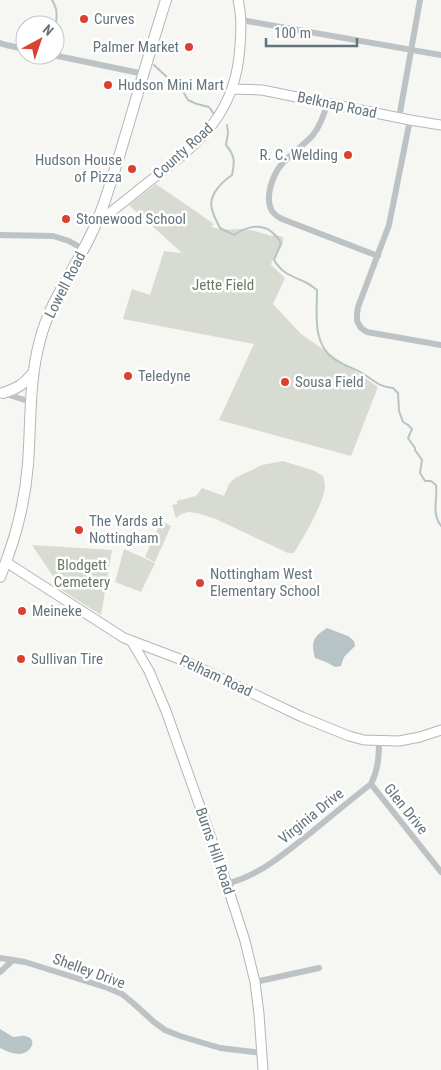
<svg xmlns="http://www.w3.org/2000/svg" width="441" height="1070" font-family="'Roboto Condensed',sans-serif">
	<rect width="100%" height="100%" fill="#f6f6f3"/>
	<!-- green -->
	<g fill="#d7dbd2">
		<path d="M156,184L214,224L211,227H212C222,231 233,229 244,229C254,230 262,233 271,236L276,235L283,237C284,250 273,254 271,265L285,278L273,304L301,334L378,387L351,456L219,420L254,344L123,319L132,289L150,295L164,251L182,253L129,205Z"/>
		<path d="M283,461L315,471L323,476C324,480 325,483 325,487C323,505 303,538 294,553H288L216,519L197,513L189,512L181,514L176,518L172,505L177,504V501L196,496L202,488L224,496L229,484L235,478L262,465Z"/>
		<polygon points="161,521 171,526 155,562 145,557"/>
		<polygon points="32,545 112,550 101,615 63,591"/>
		<polygon points="124,549 155,563 141,592 115,582"/>
	</g>
	<!-- water -->
	<g fill="#b7c4c7">
		<path d="M327,628L348,636L354,641L355,646L344,657L341,666L335,667L326,662L315,658C311,641 313,637 327,628Z"/>
		<path d="M0,1029L13,1037C17,1037 21,1035 25,1036C39,1039 31,1053 20,1054C14,1054 6,1051 0,1048Z"/>
	</g>
	<g fill="none" stroke-linecap="round" stroke-linejoin="round">
		<!-- stream -->
		<g stroke="#b7c4c7" stroke-width="2">
			<path d="M52,0C54,3 55,6 56,9C58,17 54,24 58,31"/>
			<polyline points="154,65 184,93 188,100 197,104 209,107 214,114"/>
			<path d="M227,125L228,133L226,145C235,156 235,161 232,175C222,182 208,195 212,209C213,215 217,222 220,228L234,235C245,227 262,222 273,233C276,236 279,239 281,243L274,260C283,275 293,276 307,283C311,285 314,288 317,290C317,314 312,343 334,359C343,365 353,368 362,373C374,380 378,387 393,388L398,393L399,411L403,422L408,425L412,429L408,438L415,448V450L422,460L420,473L425,481H431L436,485C438,499 431,513 441,526"/>
		</g>
		<!-- secondary casing -->
		<g stroke="#b0b7ba" stroke-width="11">
			<g id="secondary">
				<polyline points="233,89 262,90 410,120 441,125"/>
				<path d="M97,222C116,209 133,194 151,180C202,141 236,113 240,46C241,30 242,15 238,0"/>
				<polyline points="6,562 124,638 185,661 302,717 349,736 364,740 399,741 420,737 441,730"/>
				<polyline points="132,642 149,671 166,711 221,866 245,941 255,982 259,1014 263,1070"/>
			</g>
		</g>
		<!-- primary casing -->
		<g stroke="#b1b7b9" stroke-width="12">
			<g id="primary">
				<path d="M3,393C18,388 23,385 33,373"/>
				<path d="M0,577C15,541 25,503 28,464C31,422 29,380 40,340C51,296 81,262 97,221C106,201 111,180 118,160C134,107 149,53 166,0"/>
			</g>
		</g>
		<!-- street -->
		<g stroke="#bdc3c5" stroke-width="6">
			<polyline points="241,20 441,55"/>
			<polyline points="0,43 6,45 25,49"/>
			<polyline points="53,55 144,74"/>
			<path d="M327,104C324,115 320,126 313,135C303,146 290,154 281,165C273,175 265,196 271,209C273,214 278,217 282,219L378,256"/>
			<polyline points="399,118 420,0"/>
			<polyline points="410,120 389,225 358,307 357,314 357,321 361,328 367,332 441,345"/>
			<polyline points="0,235 53,236 69,241 83,249"/>
			<polyline points="3,393 31,402"/>
			<polyline points="371,784 441,872"/>
			<path d="M226,884C260,875 281,856 308,835C329,818 349,801 371,784C378,770 379,757 379,741"/>
			<polyline points="0,958 25,962 108,988 122,994 133,1003 154,1022 165,1030 180,1036 220,1048 262,1053"/>
			<polyline points="0,972 13,960"/>
			<polyline points="255,982 319,968"/>
		</g>
		<!-- secondary -->
		<use href="#secondary" stroke="#fff" stroke-width="9"/>
		<!-- primary -->
		<use href="#primary" stroke="#fff" stroke-width="10"/>
	</g>
	<!-- markers -->
	<g fill="#d94230" stroke="#fff" stroke-width="2">
		<circle cx="84" cy="19" r="5"/>
		<circle cx="189" cy="47" r="5"/>
		<circle cx="108" cy="85" r="5"/>
		<circle cx="348" cy="155" r="5"/>
		<circle cx="132" cy="169" r="5"/>
		<circle cx="66" cy="219" r="5"/>
		<circle cx="128" cy="376" r="5"/>
		<circle cx="285" cy="382" r="5"/>
		<circle cx="79" cy="530" r="5"/>
		<circle cx="200" cy="583" r="5"/>
		<circle cx="22" cy="611" r="5"/>
		<circle cx="21" cy="659" r="5"/>
	</g>
	<g text-anchor="middle" stroke-width="5" stroke-linejoin="round" paint-order="stroke">
		<!-- poi labels -->
		<g font-size="15" fill="#63757c" stroke="#fff" text-anchor="start">
			<text x="94" y="24">Curves</text>
			<text x="179" y="52" text-anchor="end">Palmer Market</text>
			<text x="118" y="90">Hudson Mini Mart</text>
			<text x="338" y="160" text-anchor="end">R. C. Welding</text>
			<text x="122" y="165" text-anchor="end">Hudson House<tspan x="122" dy="17">of Pizza</tspan></text>
			<text x="76" y="224">Stonewood School</text>
			<text x="138" y="381">Teledyne</text>
			<text x="295" y="387">Sousa Field</text>
			<text x="89" y="526">The Yards at<tspan x="89" dy="17">Nottingham</tspan></text>
			<text x="210" y="579">Nottingham West<tspan x="210" dy="17">Elementary School</tspan></text>
			<text x="32" y="616">Meineke</text>
			<text x="31" y="664">Sullivan Tire</text>
		</g>
		<!-- street labels -->
		<g font-size="15" fill="#63757c" stroke="#fff">
			<text transform="translate(337 105) rotate(12)" y="5">Belknap Road</text>
			<text transform="translate(183 151) rotate(-42)" y="5">County Road</text>
			<text transform="translate(65 285) rotate(-63)" y="5">Lowell Road</text>
			<text transform="translate(216 676) rotate(25)" y="5">Pelham Road</text>
			<text transform="translate(406 809) rotate(51)" y="5">Glen Drive</text>
			<text transform="translate(311 816) rotate(-39)" y="5">Virginia Drive</text>
			<text transform="translate(215 851) rotate(71)" y="5">Burns Hill Road</text>
			<text transform="translate(89 971) rotate(20)" y="5">Shelley Drive</text>
		</g>
		<!-- park labels -->
		<g font-size="15" fill="#6c7a65" stroke="#fff">
			<text x="223" y="290">Jette Field</text>
			<text x="82" y="570">Blodgett<tspan x="82" dy="17">Cemetery</tspan></text>
		</g>
	</g>
	<!-- north arrow -->
	<g transform="translate(40 40) rotate(40)"><circle r="24" fill="#ffffff" stroke="#c1c8cb"/>
	<path d="M0-4L9 19L0 12L-9 19Z" fill="#d94230"/>
	<text y="-8" font-size="14" font-weight="bold" text-anchor="middle" fill="#63757c">N</text>
	</g>
	<!-- scale -->
	<path d="M266 38v8h91v-8" fill="none" stroke="#63757c" stroke-width="2.5"/>
	<text x="274" y="38" font-size="15" fill="#63757c" stroke="#ffffff" stroke-width="4" paint-order="stroke">100 m</text>
</svg>
